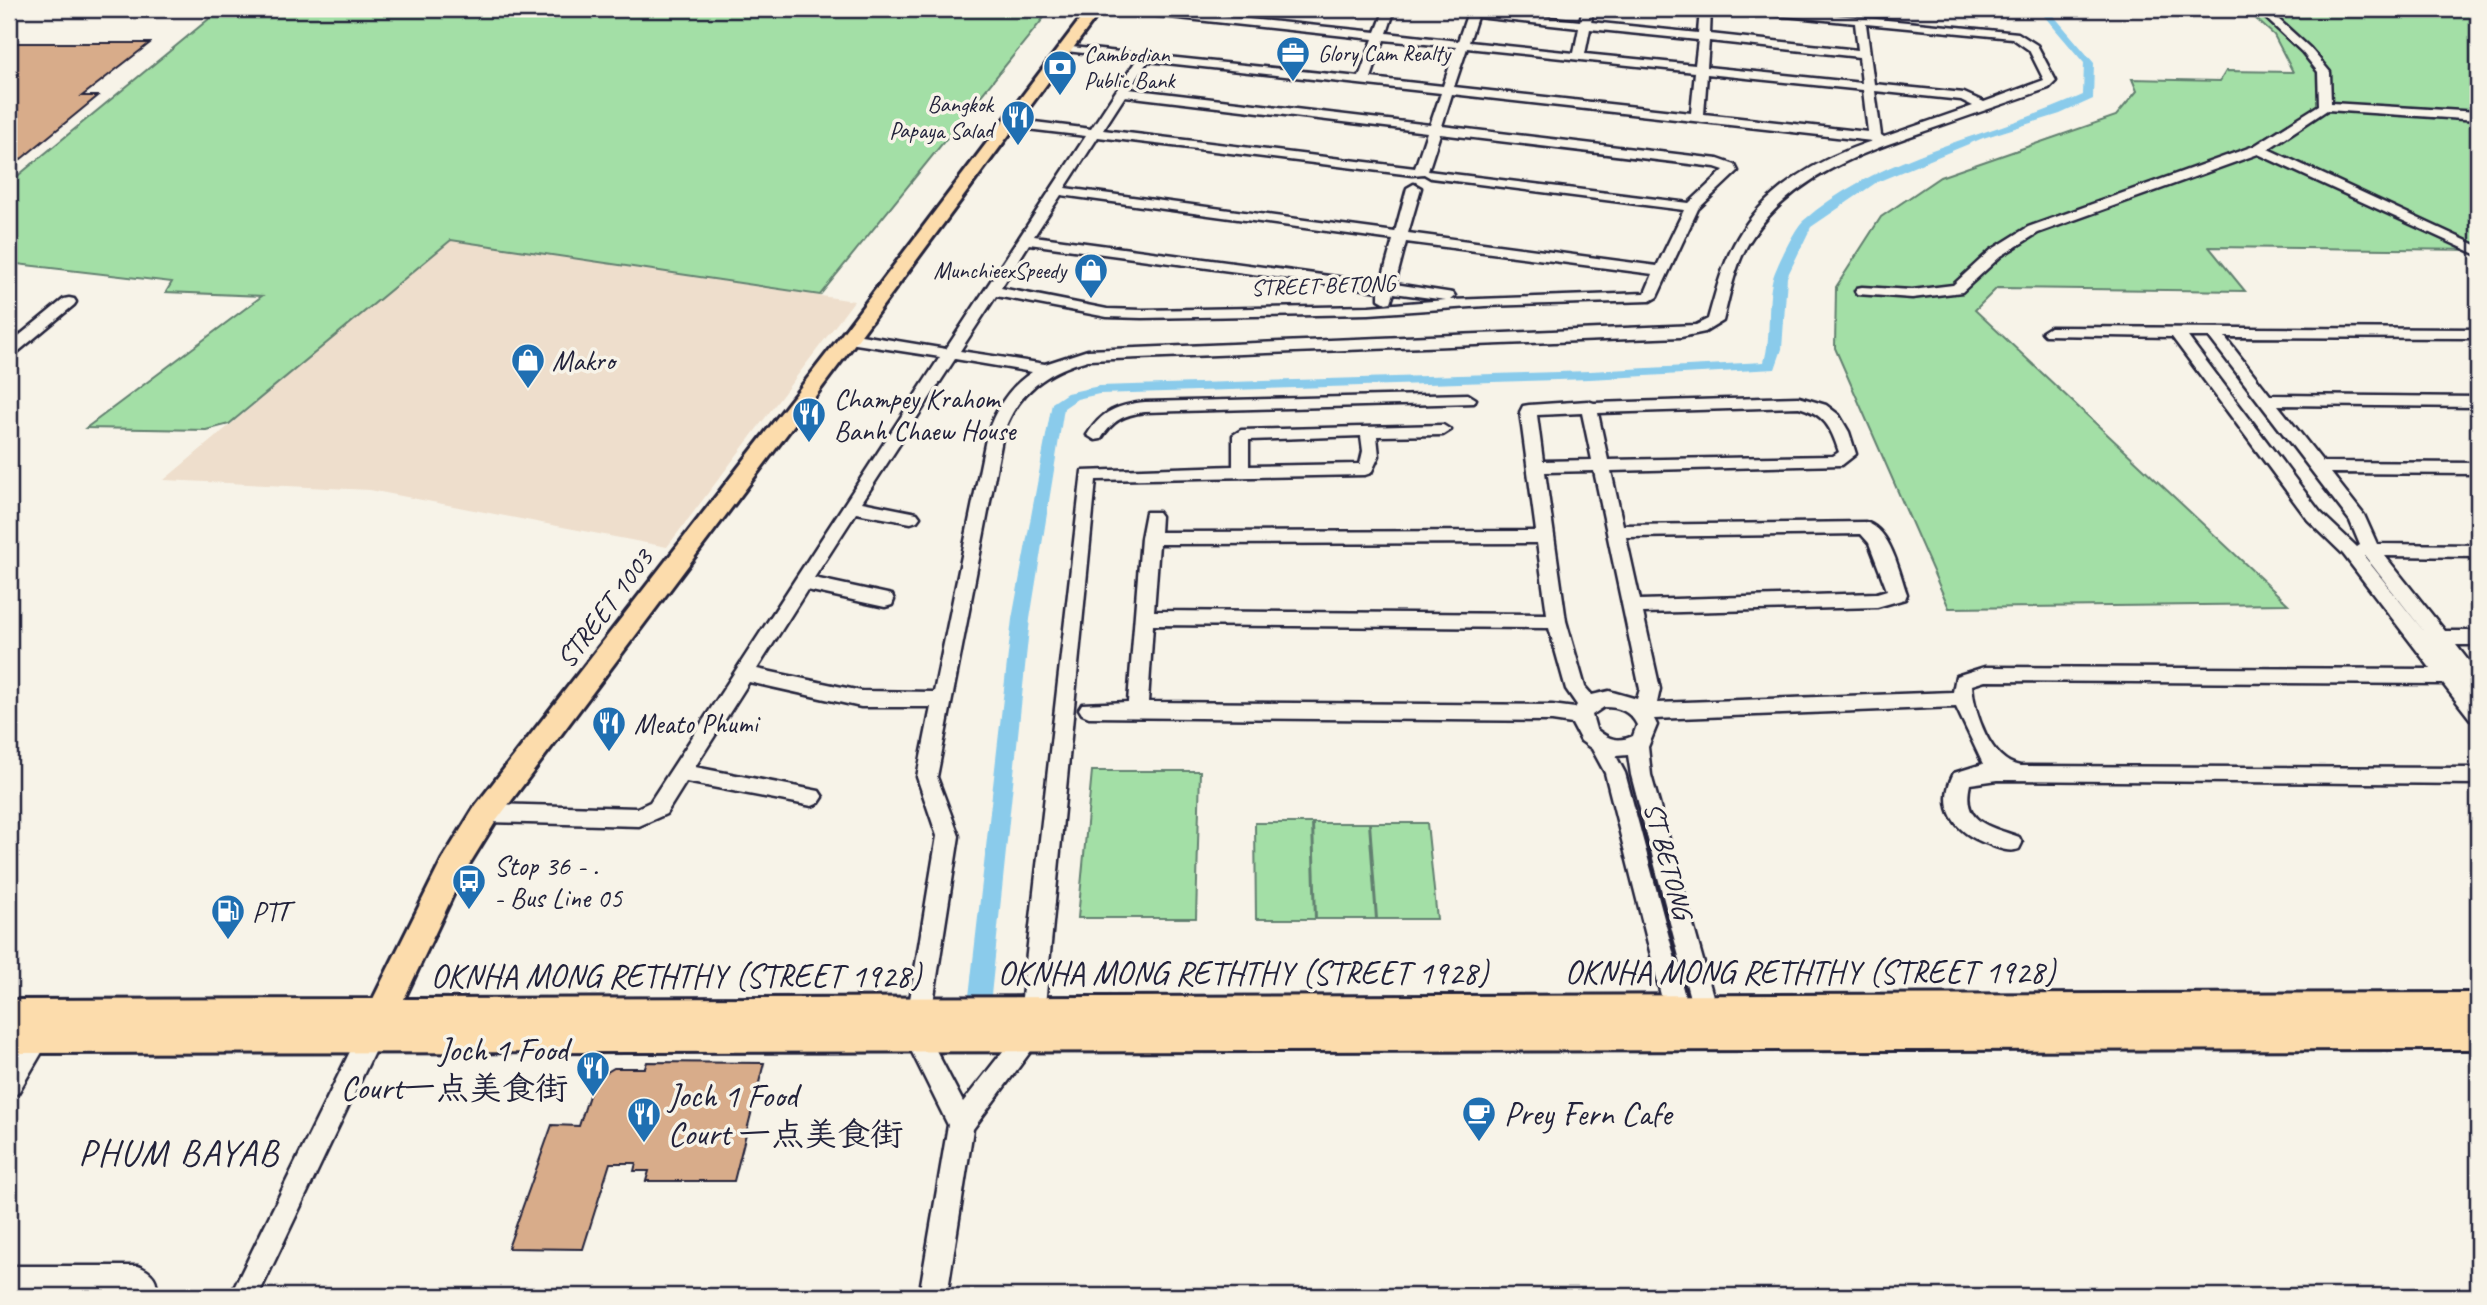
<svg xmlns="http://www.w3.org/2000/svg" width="2487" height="1305" font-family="Caveat,'LXGW WenKai TC',sans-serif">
	<rect width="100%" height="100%" fill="#f7f3e8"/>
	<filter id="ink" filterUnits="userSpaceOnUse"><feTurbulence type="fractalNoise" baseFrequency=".0143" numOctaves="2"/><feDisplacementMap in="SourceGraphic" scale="14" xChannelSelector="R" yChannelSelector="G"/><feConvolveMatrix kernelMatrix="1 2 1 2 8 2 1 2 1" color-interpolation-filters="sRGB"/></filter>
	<g filter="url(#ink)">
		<!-- built -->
		<polygon fill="#eedecc" points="451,240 854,301 667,547 370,490 164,480"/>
		<!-- green -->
		<g fill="#a3dfa6" stroke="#628070" stroke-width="2">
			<polygon points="221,9 1051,9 820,295 451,240 229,424 206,430 86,428 262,296 166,292 172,282 17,264 9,270 9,183"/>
			<polygon points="2245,9 2478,9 2478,250 2209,247 2245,291 1997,288 1975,310 2288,604 1949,608 1835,348 1836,287 1881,217 1940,177 2116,116 2137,91 2132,79 2220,81 2226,71 2293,72 2274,35"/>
			<polygon points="1092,771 1200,771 1196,918 1078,918"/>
			<polygon points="1255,823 1312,823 1315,919 1256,919"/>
			<polygon points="1313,823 1369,823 1376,919 1316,919"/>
			<polygon points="1370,823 1427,823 1437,919 1377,919"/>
		</g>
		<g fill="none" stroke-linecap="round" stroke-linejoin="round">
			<!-- canal -->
			<path fill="#8acbeb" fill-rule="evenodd" d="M2038,9H2048L2094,63L2093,99L2060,114L1983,138L1877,182L1811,227L1787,277L1782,349L1775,369L1590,379L1099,394L1077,399L1064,408L1030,619L990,1005L987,1012L979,1015L971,1012L968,1005L1012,619L1052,403L1067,393L1099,386L1590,371L1764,362C1772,335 1766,305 1773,278C1776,267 1795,228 1803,221C1883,152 1991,137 2083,95L2084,63Z"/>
		</g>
		<!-- building -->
		<g fill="#d8ac8a" stroke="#22223b" stroke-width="2">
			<polygon points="9,43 150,43 82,96 98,96 9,169"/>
			<polygon points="647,1062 764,1063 734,1181 646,1181 649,1171 634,1171 636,1163 610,1163 583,1249 508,1248 552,1125 579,1126 594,1080 614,1068 645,1068"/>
		</g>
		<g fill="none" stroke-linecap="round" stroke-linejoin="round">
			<!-- minor casing -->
			<g stroke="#22223b" stroke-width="5">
				<g id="minor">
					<path d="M1118,9H1152L1376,32L1385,9H1395L1387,33L1458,41L1469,9L1580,21L1583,9H1593L1591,22L1698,33L1700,9H1711L1710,34L1858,50L1855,23L1744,12L1738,9H1776L2018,33L2037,45L2056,81L2049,88C2009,102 1968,116 1928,130C1862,153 1795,175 1753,236C1736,260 1730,293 1723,321L1705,332L1681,337L1088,360C1047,371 1017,392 1003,434L937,777L959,836L928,1035L963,1102L1018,1032L1082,471L1233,466V435L1241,430L1443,425L1451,430L1443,435L1377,436L1379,456L1371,473L1365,475L1096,480L1042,1036L973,1129L947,1296H919L948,1125L904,1036L937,836L917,777L931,707H861L749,682L695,767L819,791L823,797L819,803L812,806L686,782L666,814L639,826L486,822L478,819L475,813L478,807L486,804L637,808L650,802L940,357L849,343L841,338L849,333L946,349L1086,136L1010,127L1004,123L1010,119L1091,129L1137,59L1066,51L1060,48L1062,46L1359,77L1373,39L1123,12ZM1477,17L1579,28L1574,53L1469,42ZM1866,24L2012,38L2029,50L2044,80L1984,102L1964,93L1874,84ZM1590,29L1698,40L1695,65L1585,54ZM1384,40L1456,47L1443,86L1371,78ZM1709,41L1859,57L1862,83L1707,67ZM1467,48L1695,72L1691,113L1454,87ZM1148,61L1441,93L1430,125L1129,89ZM1707,74L1863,90L1868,132L1704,114ZM1875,91L1961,100L1973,106L1884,137L1881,135ZM1452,94L1872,141C1821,158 1766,188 1738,237C1723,262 1716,291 1708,319L1696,325L1088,350L1045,364L960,351L996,296L1107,317L1142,318L1369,314L1485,306L1650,301L1657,297L1698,209L1738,171L1735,165L1718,159L1442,126ZM1125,96L1427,132L1415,168L1103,130ZM1440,134L1715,167L1724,170L1689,203L1428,171ZM1098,137L1412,175L1424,174L1431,178L1684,210L1657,266L1408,233L1421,188L1414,184L1407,188L1395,232L1065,188ZM1061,195L1393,240L1381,283L1034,236ZM1406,242L1653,274L1645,293L1450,300L1455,296L1453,293L1395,284ZM1029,244L1379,291V299L1386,303L1391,302L1394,293L1446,300L1369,306L1142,310L1107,309L1001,288ZM955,359L1032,372C1009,387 996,408 987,434L934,692L861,691L757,669L807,590L885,607L892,605L894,600L892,595L814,578L856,513L911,523L917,521L920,517L917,513L862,502ZM1361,436L1363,451L1360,464L1249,466V440Z"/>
					<polygon points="2256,9 2267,9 2310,48 2330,72 2331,103 2478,112 2478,120 2327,110 2268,149 2478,246 2478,255 2258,154 2038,233 2001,256 1962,292 1912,298 1857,294 1855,291 1857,288 1862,287 1912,290 1953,285 1991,250 2028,227 2254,146 2319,105 2318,72 2302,52"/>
					<polygon points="69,298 74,299 76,302 74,305 14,355 9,357 9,344 64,299"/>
					<path d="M2050,327L2478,329V338L2225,337L2270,395L2478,397V407L2278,405L2323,462L2478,463V474L2331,473L2364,515L2377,544L2478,545V557L2385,556L2445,631H2478V645H2456L2478,673V688L2468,687L2478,701V723L2471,720L2443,684L1985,681L1972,685C1974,713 1990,761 2020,766L2478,768V784L1998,780L1970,784C1961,823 1989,826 2019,837L2022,843L2019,849C2008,853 1998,848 1988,844C1955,833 1936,807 1954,773L1983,764L1956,707L1654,719L1657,725L1648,747L1651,775L1720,1021L1716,1029L1708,1032L1700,1029L1696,1021L1631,775L1628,755L1616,756L1625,773L1691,1019L1687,1027L1679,1030L1671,1027L1667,1019L1605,773L1592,749L1581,741L1572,724L1552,721L1089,717L1082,714L1079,709L1082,704L1128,702L1141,538L1146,512H1158L1161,516L1160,532L1536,531L1520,412L1523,406L1529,405L1588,401L1594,403L1799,397L1826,405L1839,415L1849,432L1856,454L1842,465L1611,471L1623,525L1865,522C1891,529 1899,572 1907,594L1905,599L1877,607L1643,613L1660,689L1657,703L1953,692L1956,676L1985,667L2431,669L2343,554L2308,520L2172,337L2045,335L2042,332ZM2188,337H2209L2350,521L2360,545L2357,547L2320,512ZM1799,407C1824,414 1831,427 1839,452L1833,456L1608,460L1598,413ZM1582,413L1592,460L1543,461L1537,415ZM1594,471L1640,689L1637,699L1609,691L1592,695L1585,687L1566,621L1545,472ZM1861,534L1869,543L1887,590L1877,593L1640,600L1626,537ZM1537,543L1547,614L1154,611L1159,544ZM2364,556H2365L2425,633ZM1153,625L1549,628L1566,689L1577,705L1575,708L1552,705L1148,702ZM1604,707C1619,707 1630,711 1637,725L1633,736C1618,743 1608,739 1596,729L1592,715Z"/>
					<path d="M1468,394L1476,399L1474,403L1145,412C1123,415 1113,420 1101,439L1095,440L1087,435C1102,411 1117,405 1145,402Z"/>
					<polygon points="373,1018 381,1021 385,1029 258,1296 230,1296 365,1021"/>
					<polygon points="42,1021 51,1024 54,1032 18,1093 9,1097 9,1063 33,1024"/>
					<path d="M9,1266H138C153,1272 159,1280 156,1296L9,1293Z"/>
				</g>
			</g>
			<!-- major casing -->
			<g stroke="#22223b" stroke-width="6">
				<polygon id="major" points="1088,9 1102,9 853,346 496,821 462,876 404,999 2478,993 2478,1049 9,1053 9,1000 373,999 442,860 476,805 839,338"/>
			</g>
			<!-- minor -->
			<use href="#minor" fill="#f7f3e8" fill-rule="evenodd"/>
			<!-- major -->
			<use href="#major" fill="#fcdcac" fill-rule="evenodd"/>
		</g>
	</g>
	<!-- icons -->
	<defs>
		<g id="office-pin" transform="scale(1.75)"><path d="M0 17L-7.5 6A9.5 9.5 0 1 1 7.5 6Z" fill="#1f6fb2" stroke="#f7f3e8"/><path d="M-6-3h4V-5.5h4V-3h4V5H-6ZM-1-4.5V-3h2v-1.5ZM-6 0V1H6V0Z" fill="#fff"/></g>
		<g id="bank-pin" transform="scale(1.75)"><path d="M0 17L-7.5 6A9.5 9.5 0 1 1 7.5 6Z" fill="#1f6fb2" stroke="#f7f3e8"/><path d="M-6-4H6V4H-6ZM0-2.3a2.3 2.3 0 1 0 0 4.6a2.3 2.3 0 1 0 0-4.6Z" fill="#fff"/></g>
		<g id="restaurant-pin" transform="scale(1.75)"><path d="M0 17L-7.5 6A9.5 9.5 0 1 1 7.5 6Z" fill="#1f6fb2" stroke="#f7f3e8"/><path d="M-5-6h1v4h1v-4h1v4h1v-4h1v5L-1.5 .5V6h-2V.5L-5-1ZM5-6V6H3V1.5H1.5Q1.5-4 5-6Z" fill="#fff"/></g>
		<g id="shop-pin" transform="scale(1.75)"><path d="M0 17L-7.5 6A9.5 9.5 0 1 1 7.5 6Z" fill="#1f6fb2" stroke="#f7f3e8"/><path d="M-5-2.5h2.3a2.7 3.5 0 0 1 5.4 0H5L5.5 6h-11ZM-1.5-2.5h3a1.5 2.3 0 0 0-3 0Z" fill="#fff"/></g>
		<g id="bus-pin" transform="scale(1.75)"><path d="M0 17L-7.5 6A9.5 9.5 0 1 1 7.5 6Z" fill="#1f6fb2" stroke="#f7f3e8"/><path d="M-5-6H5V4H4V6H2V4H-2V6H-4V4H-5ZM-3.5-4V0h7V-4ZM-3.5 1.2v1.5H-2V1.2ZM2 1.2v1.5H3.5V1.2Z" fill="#fff"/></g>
		<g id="fuel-pin" transform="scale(1.75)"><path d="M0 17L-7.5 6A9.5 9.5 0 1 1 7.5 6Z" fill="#1f6fb2" stroke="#f7f3e8"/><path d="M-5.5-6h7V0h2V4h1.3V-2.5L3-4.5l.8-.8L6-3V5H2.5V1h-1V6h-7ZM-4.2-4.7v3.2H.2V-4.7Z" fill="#fff"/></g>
		<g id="cafe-pin" transform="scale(1.75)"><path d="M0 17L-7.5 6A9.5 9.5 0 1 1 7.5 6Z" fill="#1f6fb2" stroke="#f7f3e8"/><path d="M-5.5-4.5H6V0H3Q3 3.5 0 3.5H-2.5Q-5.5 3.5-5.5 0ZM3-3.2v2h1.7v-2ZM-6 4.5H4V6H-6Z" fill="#fff"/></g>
	</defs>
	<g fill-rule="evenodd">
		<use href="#office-pin" x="1293" y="53"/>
		<use href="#bank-pin" x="1060" y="67"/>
		<use href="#restaurant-pin" x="1018" y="117"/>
		<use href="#shop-pin" x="1091" y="270"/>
		<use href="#shop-pin" x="528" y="360"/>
		<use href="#restaurant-pin" x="809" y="414"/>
		<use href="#restaurant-pin" x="609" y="723"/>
		<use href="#bus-pin" x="469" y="881"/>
		<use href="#fuel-pin" x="228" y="911"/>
		<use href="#restaurant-pin" x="593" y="1068"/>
		<use href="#cafe-pin" x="1479" y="1113"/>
		<use href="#restaurant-pin" x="644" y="1114"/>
	</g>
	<g text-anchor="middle" stroke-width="7" stroke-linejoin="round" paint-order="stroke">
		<!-- far-poi labels -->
		<g font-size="23" fill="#22223b" stroke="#f7f3e8" text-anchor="start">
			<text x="1318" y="61">Glory Cam Realty</text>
			<text x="1084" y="62">Cambodian<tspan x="1084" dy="26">Public Bank</tspan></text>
			<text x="993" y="112" text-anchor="end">Bangkok<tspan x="993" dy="26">Papaya Salad</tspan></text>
			<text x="1066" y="278" text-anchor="end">MunchieexSpeedy</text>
		</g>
		<!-- far-street labels -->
		<g font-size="23" fill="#22223b" stroke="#f7f3e8">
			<text transform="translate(1323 285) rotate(-2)" y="8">STREET BETONG</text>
		</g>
		<!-- poi labels -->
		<g font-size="28" fill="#22223b" stroke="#f7f3e8" text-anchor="start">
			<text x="552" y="370">Makro</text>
			<text x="834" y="408">Champey Krahom<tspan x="834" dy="32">Banh Chaew House</tspan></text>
			<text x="634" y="733">Meato Phumi</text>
			<text x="494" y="875">Stop 36 - .<tspan x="494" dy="32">- Bus Line 05</tspan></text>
			<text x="252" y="921">PTT</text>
		</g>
		<!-- street labels -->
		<g font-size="28" fill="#22223b" stroke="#f7f3e8">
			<text transform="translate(604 608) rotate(-53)" y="10">STREET 1003</text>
			<text transform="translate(1669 860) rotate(75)" y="10">ST BETONG</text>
		</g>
		<!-- near-street labels -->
		<g font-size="33" fill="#22223b" stroke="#f7f3e8">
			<text x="1810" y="983">OKNHA MONG RETHTHY (STREET 1928)</text>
			<text x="1243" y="984">OKNHA MONG RETHTHY (STREET 1928)</text>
			<text x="676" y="987">OKNHA MONG RETHTHY (STREET 1928)</text>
		</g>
		<!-- near-poi labels -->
		<g font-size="33" fill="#22223b" stroke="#f7f3e8" text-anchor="start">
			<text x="568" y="1061" text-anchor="end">Joch 1 Food<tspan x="568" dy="38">Court一点美食街</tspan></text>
			<text x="668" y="1107">Joch 1 Food<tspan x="668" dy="38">Court 一点美食街</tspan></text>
			<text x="1504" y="1125">Prey Fern Cafe</text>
		</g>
		<!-- near-neighbourhood labels -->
		<g font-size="37" letter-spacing="2" fill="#22223b" stroke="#f7f3e8">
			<text x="179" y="1165">PHUM BAYAB</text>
		</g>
	</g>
	<!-- margin -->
	<rect width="2487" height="1305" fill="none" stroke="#f7f3e8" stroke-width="35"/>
	<rect x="18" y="18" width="2452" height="1270" fill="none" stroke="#22223b" stroke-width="2.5" filter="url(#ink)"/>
</svg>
